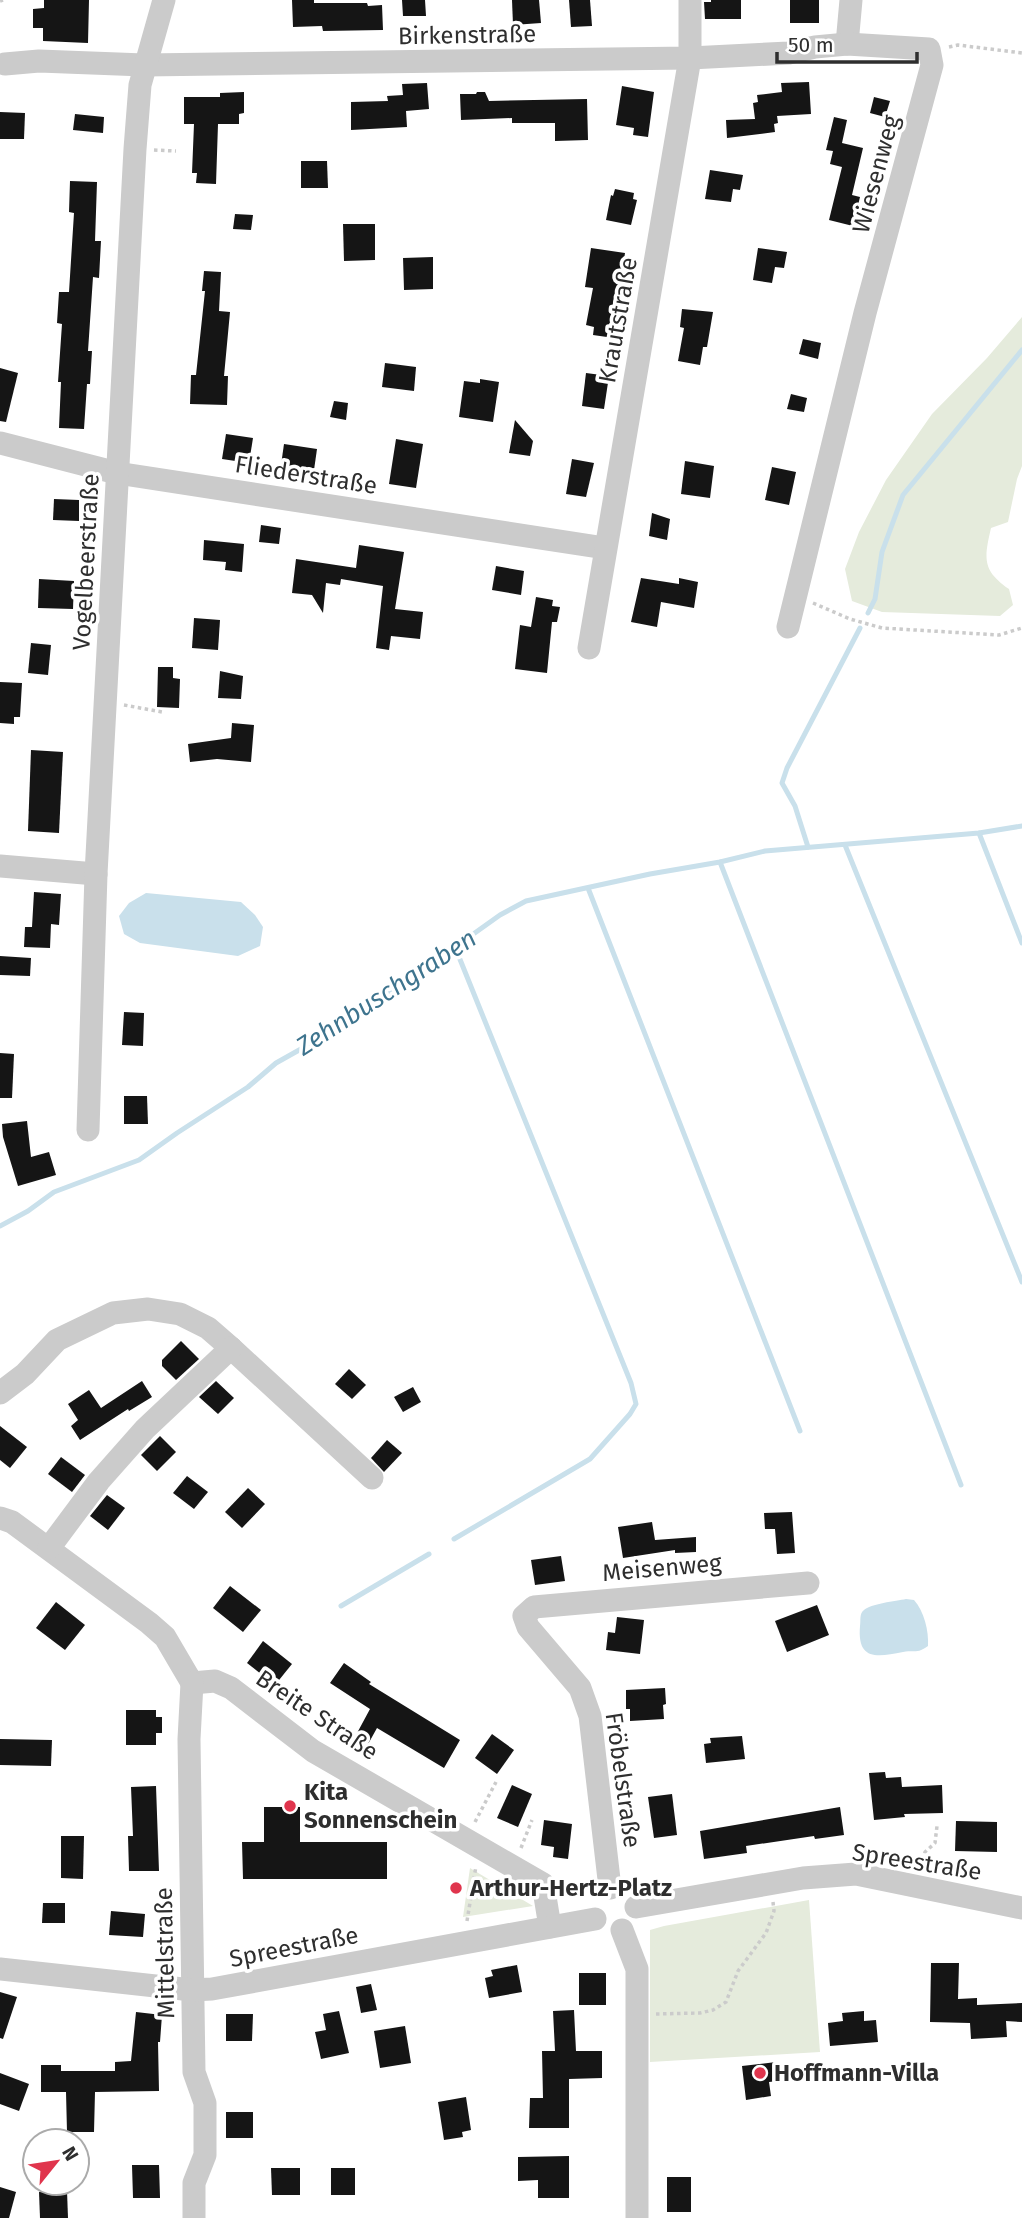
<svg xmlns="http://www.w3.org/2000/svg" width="1022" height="2218" font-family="'Fira Sans',sans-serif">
	<rect width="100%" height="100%" fill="#fff"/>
	<!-- green -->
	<g fill="#e5ebdc">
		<path d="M1022,317V466L1017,479L1008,522L991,528C984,559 982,570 1009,589L1013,605L1000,616L882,612L852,601L845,569L859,532L886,480L932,414L987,358Z"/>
		<polygon points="470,1868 533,1906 463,1917"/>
		<polygon points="809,1900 820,2052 650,2062 650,1930 664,1926"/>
	</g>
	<!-- water -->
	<g fill="#c9e0eb">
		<polygon points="146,893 241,902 255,915 263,927 260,946 238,956 140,943 124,934 119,916 129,903"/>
		<path d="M906,1599L914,1600C924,1611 929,1631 928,1646C917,1654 915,1650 903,1652C877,1657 857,1661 860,1626C861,1620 859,1614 864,1610C870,1604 896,1601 906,1599Z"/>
	</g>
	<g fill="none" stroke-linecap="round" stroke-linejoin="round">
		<!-- stream -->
		<g stroke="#c9e0eb" stroke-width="5">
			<polyline points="868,613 875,599 882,552 903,495 1022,350"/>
			<polyline points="979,833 1022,943"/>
			<polyline points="845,845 1022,1282"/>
			<polyline points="808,847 795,806 782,783 787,768 860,628"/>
			<polyline points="720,862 961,1485"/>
			<polyline points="588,888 800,1431"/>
			<polyline points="0,1226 28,1211 54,1192 139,1160 177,1133 248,1087 276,1063 317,1040 406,982 500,915 526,901 650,874 720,862 765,851 979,833 1022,826"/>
			<polyline points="454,1539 590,1459 630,1414 636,1404 631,1383 455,947"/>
			<polyline points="341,1606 429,1554"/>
		</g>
	</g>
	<!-- building -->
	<g fill="#151515">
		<polygon points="44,0 89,0 88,43 43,41 43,28 33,28 33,9 44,8"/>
		<polygon points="292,0 314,0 314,3 367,3 368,6 382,5 383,30 323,31 322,26 293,27"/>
		<polygon points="402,0 425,0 426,16 403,16"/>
		<polygon points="512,0 539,0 541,23 513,25"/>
		<polygon points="569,0 590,0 592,26 571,27"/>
		<polygon points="711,0 741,0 741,19 705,19 704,2 711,2"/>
		<rect x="790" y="0" width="29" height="23"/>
		<polygon points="809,82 811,114 777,116 778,123 774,124 775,132 727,138 726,120 755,119 753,103 758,102 757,95 782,92 781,83"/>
		<polygon points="427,83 429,109 406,111 407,127 351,130 351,102 388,101 387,96 403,95 402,84"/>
		<polygon points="622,86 654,92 648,137 633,135 634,128 616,125"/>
		<polygon points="244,92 244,113 239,114 239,124 218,124 216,184 196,183 197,173 192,173 194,124 184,124 184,97 220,97 220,93"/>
		<polygon points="477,92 485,92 489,101 587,99 588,140 555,141 555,123 512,123 512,118 461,120 460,94 476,94"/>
		<polygon points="874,97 890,101 885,117 870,113"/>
		<polygon points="0,112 25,113 24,139 0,139"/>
		<polygon points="75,114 104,117 103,133 73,130"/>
		<polygon points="834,117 847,120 842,143 863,148 852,195 860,197 853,226 829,220 842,167 830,164 833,151 826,150"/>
		<polygon points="301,161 327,161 328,188 301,188"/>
		<polygon points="710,170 743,175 740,190 733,189 731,202 705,199"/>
		<polygon points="70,181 97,182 95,241 101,241 99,278 93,277 88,351 92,351 90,384 87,384 84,429 59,428 61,382 58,382 62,324 57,323 59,292 69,292 74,213 69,212"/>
		<polygon points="615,189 634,193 633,199 637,200 631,225 606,220 611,195 613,196"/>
		<polygon points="235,214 253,215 251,230 233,229"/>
		<polygon points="343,224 375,224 375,260 344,261"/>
		<polygon points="591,248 625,253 616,311 618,311 614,338 593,335 594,327 586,325 593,288 585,287"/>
		<polygon points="758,248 787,252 784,268 775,267 772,283 753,280"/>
		<polygon points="433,257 433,289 404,290 403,258"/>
		<polygon points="204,271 221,272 219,311 230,312 224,376 228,376 227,405 190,404 191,375 196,375 205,291 202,291"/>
		<polygon points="682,309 713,312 707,347 703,347 700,365 678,361 684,328 680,327"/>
		<polygon points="803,339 821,343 818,359 799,354"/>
		<polygon points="385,363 416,367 414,391 382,387"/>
		<polygon points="0,368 18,373 6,422 0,421"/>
		<polygon points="586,373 609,376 604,409 582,406"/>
		<polygon points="480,379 499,382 493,422 459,417 464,381 480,383"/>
		<polygon points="791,394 807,398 804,412 787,409"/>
		<polygon points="334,401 348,403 346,420 330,417"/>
		<polygon points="515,420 533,441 530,456 509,453"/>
		<polygon points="226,434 253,438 249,463 222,459"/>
		<polygon points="396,439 423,444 416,488 389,484"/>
		<polygon points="284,444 317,449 314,470 281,465"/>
		<polygon points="572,459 594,463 586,497 566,494"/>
		<polygon points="685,461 714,466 710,498 681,494"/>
		<polygon points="772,467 796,472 789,505 765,500"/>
		<polygon points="54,499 79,500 79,521 53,520"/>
		<polygon points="652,513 670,519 667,540 649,536"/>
		<polygon points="261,525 281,528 279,544 259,542"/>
		<polygon points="204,540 244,544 242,572 225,570 226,562 203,560"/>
		<polygon points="359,545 404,552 395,609 423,612 420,639 391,636 389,650 376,648 383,586 341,579 340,585 326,583 323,613 312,595 292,593 296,559 356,568"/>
		<polygon points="496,566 524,571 521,595 492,590"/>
		<polygon points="641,578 679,584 679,578 698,582 694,608 661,602 657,627 631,622"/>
		<polygon points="39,579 74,581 73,609 38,608"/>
		<polygon points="536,597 553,600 552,606 560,607 557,622 552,622 547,673 515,669 520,625 531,627"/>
		<polygon points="194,618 220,620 218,650 192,648"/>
		<polygon points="31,643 51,645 48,675 28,673"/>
		<polygon points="158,667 173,667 173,678 180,679 179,708 157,707"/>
		<polygon points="220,671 243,676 241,699 218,698"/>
		<polygon points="0,682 22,683 20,717 14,717 14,724 0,723"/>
		<polygon points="232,723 254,725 251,762 217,759 190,762 188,744 231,738"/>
		<polygon points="31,750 63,752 59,833 28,831"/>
		<polygon points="34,892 61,894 59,925 51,924 50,948 24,947 25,927 32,927"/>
		<polygon points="0,956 31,958 30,976 0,975"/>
		<polygon points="124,1012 144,1013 143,1046 122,1045"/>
		<polygon points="0,1053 14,1054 12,1098 0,1098"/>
		<polygon points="124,1096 147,1096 148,1124 124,1124"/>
		<polygon points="27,1121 31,1157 49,1152 56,1175 18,1186 3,1137 2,1124"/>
		<polygon points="181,1341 199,1359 176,1380 162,1366 162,1360"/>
		<polygon points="349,1369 366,1385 352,1399 335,1384"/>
		<polygon points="142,1381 152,1397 129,1411 128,1409 80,1440 71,1426 78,1420 68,1404 89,1390 101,1408"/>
		<polygon points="216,1381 234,1398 218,1414 199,1397"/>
		<polygon points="413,1387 421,1402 403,1412 394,1397"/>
		<polygon points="0,1426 27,1447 10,1468 0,1460"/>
		<polygon points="160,1436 176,1452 157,1471 141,1455"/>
		<polygon points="387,1440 402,1453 384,1472 371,1458"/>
		<polygon points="61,1457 85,1475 72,1492 48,1474"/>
		<polygon points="187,1476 208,1492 194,1509 173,1493"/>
		<polygon points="248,1488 265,1504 242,1528 225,1512"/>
		<polygon points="107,1495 125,1508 108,1530 90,1516"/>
		<polygon points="792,1512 795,1553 777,1554 775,1529 765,1529 764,1513"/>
		<polygon points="652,1522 655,1540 696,1537 696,1552 675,1553 675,1550 623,1558 618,1527"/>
		<polygon points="561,1556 565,1581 535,1585 531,1560"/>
		<polygon points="230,1586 261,1610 243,1632 213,1608"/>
		<polygon points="56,1602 85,1625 65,1650 36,1628"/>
		<polygon points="817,1605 829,1635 787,1652 775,1621"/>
		<polygon points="617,1617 644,1620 640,1654 606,1650 608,1632 615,1633"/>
		<polygon points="263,1641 292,1664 275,1685 247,1663"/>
		<polygon points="344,1663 371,1682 369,1684 460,1740 444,1768 377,1728 362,1755 349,1748 370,1709 330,1683"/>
		<polygon points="665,1688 666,1704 663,1705 664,1719 630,1721 630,1709 626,1709 626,1690"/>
		<polygon points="126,1710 156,1710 156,1717 162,1717 162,1733 156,1733 156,1745 126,1745"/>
		<polygon points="492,1734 514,1750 497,1774 475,1758"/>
		<polygon points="742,1736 745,1759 706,1763 704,1744 711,1743 710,1738"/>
		<polygon points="0,1739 52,1740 51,1766 0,1765"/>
		<polygon points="885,1772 886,1778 901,1777 902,1787 942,1785 943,1813 904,1814 905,1817 874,1820 869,1773"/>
		<polygon points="512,1785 532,1794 518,1827 497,1818"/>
		<polygon points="156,1786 159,1871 129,1871 128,1836 133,1836 131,1787"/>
		<polygon points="672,1794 677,1835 654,1838 648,1797"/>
		<polygon points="264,1807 300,1807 300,1842 387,1842 387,1879 243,1879 242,1842 264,1842"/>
		<polygon points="840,1807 844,1835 815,1839 814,1836 746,1846 747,1853 704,1859 700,1831"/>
		<polygon points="544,1820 572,1824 568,1859 553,1857 554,1847 541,1845"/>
		<polygon points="956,1821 997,1822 997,1852 955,1851"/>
		<polygon points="61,1836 84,1836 83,1879 61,1878"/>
		<polygon points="43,1903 65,1903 65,1923 42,1923"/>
		<polygon points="111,1911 145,1914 143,1937 109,1935"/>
		<polygon points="931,1963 959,1963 958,1999 977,1998 977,2005 1022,2003 1022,2022 1006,2021 1007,2037 971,2039 970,2023 930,2022"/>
		<polygon points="517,1965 522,1992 489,1998 485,1978 493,1976 491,1970"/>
		<rect x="579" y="1973" width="27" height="32"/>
		<polygon points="371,1984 377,2010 361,2013 356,1987"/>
		<polygon points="0,1992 17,1997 3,2039 0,2038"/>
		<polygon points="574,2010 576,2051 602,2051 602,2078 569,2079 569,2128 529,2128 530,2098 543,2098 542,2051 555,2051 553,2011"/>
		<polygon points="339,2011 349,2053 321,2059 315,2032 326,2030 323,2014"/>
		<polygon points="864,2011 864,2021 876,2020 878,2042 830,2046 828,2023 843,2021 842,2013"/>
		<polygon points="136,2012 162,2015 160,2042 158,2042 159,2091 95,2092 94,2132 67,2132 66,2092 41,2092 41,2065 61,2065 61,2071 115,2071 115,2062 131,2061"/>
		<polygon points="226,2014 253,2014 252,2041 226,2041"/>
		<polygon points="405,2026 411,2063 380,2068 374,2031"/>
		<polygon points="776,2062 778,2081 769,2082 771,2096 746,2100 742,2066"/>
		<polygon points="0,2073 29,2084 19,2111 0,2104"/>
		<polygon points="466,2097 471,2130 462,2132 463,2137 444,2140 438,2102"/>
		<rect x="226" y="2112" width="27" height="26"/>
		<polygon points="569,2156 569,2198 538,2198 538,2180 518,2181 518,2157"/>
		<polygon points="132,2165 159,2165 160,2198 133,2198"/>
		<polygon points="271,2168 300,2168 300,2195 272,2195"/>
		<rect x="331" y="2168" width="24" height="27"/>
		<rect x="667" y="2177" width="24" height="35"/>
		<polygon points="0,2187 16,2192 9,2218 0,2218"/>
		<polygon points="67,2191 68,2218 40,2218 39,2192"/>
	</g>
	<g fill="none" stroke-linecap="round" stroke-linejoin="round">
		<!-- path -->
		<g stroke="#cbcbcb" stroke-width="3.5" stroke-dasharray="3.5 3.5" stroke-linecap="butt">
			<polyline points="0,1 3,0"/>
			<polyline points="949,47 958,45 1022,53"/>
			<polyline points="154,150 176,151"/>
			<polyline points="813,603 850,619 882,628 999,635 1022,628"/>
			<polyline points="124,705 162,712"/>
			<polyline points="475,1822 496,1782"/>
			<polyline points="521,1848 532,1820"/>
			<polyline points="922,1867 925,1852 935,1843 937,1826"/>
			<polyline points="467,1921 476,1866"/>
			<polyline points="656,2014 700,2013 713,2010 726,2002 738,1971 766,1933 774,1911 773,1902"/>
		</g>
		<!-- minor -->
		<g stroke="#cbcbcb" stroke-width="23">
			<polyline points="847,44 851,0"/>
			<polyline points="5,64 39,61 144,65 690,58 789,53 815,47 847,44 929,49 932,65 865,313 788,627"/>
			<polyline points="0,443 117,473 605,548"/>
			<polyline points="589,648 690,58 690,0"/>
			<polyline points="0,866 96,874"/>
			<polyline points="88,1130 96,874 135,149 140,85 164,0"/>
			<polyline points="0,1393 25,1374 57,1340 113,1313 148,1309 180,1314 208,1328 231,1348 372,1478"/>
			<polyline points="0,1518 12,1522 149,1623 165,1637 192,1683 215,1681 231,1688 313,1751 543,1884 550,1927"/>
			<polyline points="49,1548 99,1481 145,1429 231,1348"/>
			<polyline points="192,1683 189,1739 194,2072 205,2103 205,2155 194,2183 194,2218"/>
			<polyline points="610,1888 590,1716 580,1688 528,1627 524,1616 534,1607 808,1583"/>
			<polyline points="636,1907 803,1878 856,1874 1022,1908"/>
			<polyline points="622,1930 637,1969 637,2218"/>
			<polyline points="0,1969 192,1990 212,1989 595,1919"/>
		</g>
	</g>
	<!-- markers -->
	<g fill="#e0354d" stroke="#fff" stroke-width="2.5">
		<circle cx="290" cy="1806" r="7"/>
		<circle cx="456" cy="1888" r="7"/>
		<circle cx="760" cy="2073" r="7"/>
	</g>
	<g text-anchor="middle" stroke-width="7" stroke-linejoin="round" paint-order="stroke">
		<!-- street labels -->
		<g font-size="24" fill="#2e2e2e" stroke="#fff">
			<text transform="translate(467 35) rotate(-1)" y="8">Birkenstraße</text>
			<text transform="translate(876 174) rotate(-75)" y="8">Wiesenweg</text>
			<text transform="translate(618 320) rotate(-80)" y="8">Krautstraße</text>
			<text transform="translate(306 475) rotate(9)" y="8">Fliederstraße</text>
			<text transform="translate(86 562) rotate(-87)" y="8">Vogelbeerstraße</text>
			<text transform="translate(662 1568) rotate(-5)" y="8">Meisenweg</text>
			<text transform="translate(317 1715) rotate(34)" y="8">Breite Straße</text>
			<text transform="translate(623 1780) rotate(82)" y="8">Fröbelstraße</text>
			<text transform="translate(917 1862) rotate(9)" y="8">Spreestraße</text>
			<text transform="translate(294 1947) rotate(-11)" y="8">Spreestraße</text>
			<text transform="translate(165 1953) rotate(-91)" y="8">Mittelstraße</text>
		</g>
		<!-- poi labels -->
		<g font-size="24" font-weight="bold" fill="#2e2e2e" stroke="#fff" text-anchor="start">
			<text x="304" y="1800">Kita<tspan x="304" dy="28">Sonnenschein</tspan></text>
			<text x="470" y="1896">Arthur-Hertz-Platz</text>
			<text x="774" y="2081">Hoffmann-Villa</text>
		</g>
		<!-- water labels -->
		<g font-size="26" font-style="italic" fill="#3e748e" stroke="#fff">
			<text transform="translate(386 992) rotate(-33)" y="9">Zehnbuschgraben</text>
		</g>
	</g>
	<!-- north arrow -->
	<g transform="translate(56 2162) rotate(60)"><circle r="33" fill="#ffffff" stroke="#ababab" stroke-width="2"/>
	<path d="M0-5L12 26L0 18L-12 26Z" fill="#e0354d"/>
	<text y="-10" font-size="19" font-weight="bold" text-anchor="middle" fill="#2e2e2e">N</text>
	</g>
	<!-- scale -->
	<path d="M777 52v10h140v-10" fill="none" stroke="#2e2e2e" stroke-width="3.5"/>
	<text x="788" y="52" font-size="21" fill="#2e2e2e" stroke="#ffffff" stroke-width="5" paint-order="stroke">50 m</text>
</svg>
